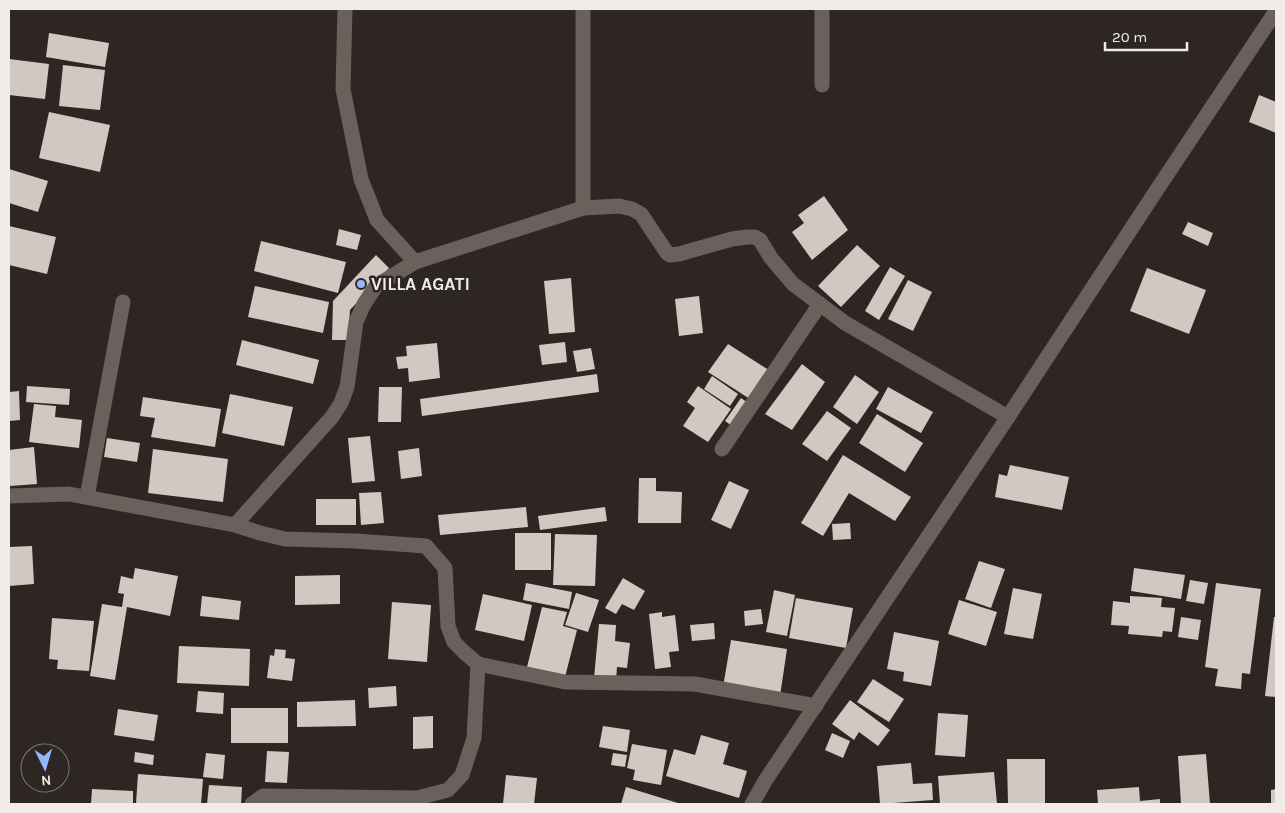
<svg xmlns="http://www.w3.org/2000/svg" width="1285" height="813" font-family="Karla,sans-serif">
	<rect width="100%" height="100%" fill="#2d2622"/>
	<!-- building -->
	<g fill="#d2c8c2">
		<polygon points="49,33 109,43 105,67 46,57"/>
		<polygon points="9,59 49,64 45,99 9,95"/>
		<polygon points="63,65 105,70 100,110 59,106"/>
		<polygon points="1259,95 1276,102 1276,133 1249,122"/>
		<polygon points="49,112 110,125 100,172 39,158"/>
		<polygon points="9,169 48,181 38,212 9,203"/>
		<polygon points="824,196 848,230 812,260 792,232 804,223 798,215"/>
		<polygon points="1188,222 1213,233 1208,246 1182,234"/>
		<polygon points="9,226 56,237 47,274 9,265"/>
		<polygon points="339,229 361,235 357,250 336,245"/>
		<polygon points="261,241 346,262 338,293 254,271"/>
		<polygon points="857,245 880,266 841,307 818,286"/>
		<polygon points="376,255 389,268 350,310 348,340 332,340 333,301"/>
		<polygon points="890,267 905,276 879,320 865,311"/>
		<polygon points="1147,268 1206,290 1189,334 1130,311"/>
		<polygon points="571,278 575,332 549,334 544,281"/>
		<polygon points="908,280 932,292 913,331 888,319"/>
		<polygon points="255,286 329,302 323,333 248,317"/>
		<polygon points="699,296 703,333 679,336 675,299"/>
		<polygon points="242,340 319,360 313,384 236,365"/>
		<polygon points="565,342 567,362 542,365 539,345"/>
		<polygon points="437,343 440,378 409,382 408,368 398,369 396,357 407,356 406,346"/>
		<polygon points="728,344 772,372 753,401 708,372"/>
		<polygon points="591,348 595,369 577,372 573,351"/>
		<polygon points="802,364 825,382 792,430 765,414"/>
		<polygon points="597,374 599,392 422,416 420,399"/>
		<polygon points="855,375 879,392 857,424 833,407"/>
		<polygon points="712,376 738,394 730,406 704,389"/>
		<polygon points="27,386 70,389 69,405 26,402"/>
		<polygon points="698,386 731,409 708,442 683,426 695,408 687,402"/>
		<polygon points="379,387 402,387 401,422 378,422"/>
		<polygon points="888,387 933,412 921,433 876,409"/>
		<polygon points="19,391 20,420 9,421 9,392"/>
		<polygon points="230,394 293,407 284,446 222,433"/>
		<polygon points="143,397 221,409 215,447 151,437 155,418 140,416"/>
		<polygon points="741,398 751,405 735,428 725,421"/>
		<polygon points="34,404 56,406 55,417 82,420 79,448 29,442"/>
		<polygon points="827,411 851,428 827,461 802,444"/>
		<polygon points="877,414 923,443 905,472 859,443"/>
		<polygon points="370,436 375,481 352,483 348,438"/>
		<polygon points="107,438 140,443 137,462 104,457"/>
		<polygon points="34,447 37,484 10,486 9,450"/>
		<polygon points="419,448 422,476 401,479 398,451"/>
		<polygon points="153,449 228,459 223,502 148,493"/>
		<polygon points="843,455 911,497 895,521 849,493 823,536 801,523"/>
		<polygon points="1010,465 1069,477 1062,510 995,497 999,474 1007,476"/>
		<polygon points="639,478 656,478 656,491 682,492 681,523 638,523"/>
		<polygon points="729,481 749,490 731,529 711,520"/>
		<polygon points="381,492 384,523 361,525 359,493"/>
		<rect x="316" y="499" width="40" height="26"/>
		<polygon points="526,507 528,527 440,535 438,515"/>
		<polygon points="605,507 607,521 540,530 538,516"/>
		<polygon points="850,523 851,539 833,540 832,524"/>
		<rect x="515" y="533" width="36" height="37"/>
		<polygon points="555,534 597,535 595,586 553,585"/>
		<polygon points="32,546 34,584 9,586 9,547"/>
		<polygon points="979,561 1005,569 991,608 965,599"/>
		<polygon points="135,568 178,576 170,616 127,607 115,680 90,676 102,604 122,607 124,594 118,593 121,576 133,579"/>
		<polygon points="1134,568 1185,575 1181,599 1131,591"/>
		<polygon points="340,575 340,604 295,605 295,576"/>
		<polygon points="623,578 645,591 634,610 622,604 616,614 605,608"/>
		<polygon points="1190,580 1208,583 1204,604 1186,601"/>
		<polygon points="526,583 572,592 569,609 523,600"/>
		<polygon points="1216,583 1261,589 1250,674 1242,673 1241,689 1215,686 1218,669 1205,667"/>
		<polygon points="1013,588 1042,594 1033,639 1004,634"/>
		<polygon points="774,590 795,595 787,636 766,632"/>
		<polygon points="576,593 599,600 588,632 565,625"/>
		<polygon points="483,594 532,605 524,641 475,630"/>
		<polygon points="202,596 241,601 239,620 200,616"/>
		<polygon points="1130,596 1162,598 1161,607 1175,608 1172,632 1163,631 1162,637 1128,634 1129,626 1111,625 1113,601 1130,603"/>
		<polygon points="796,598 853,608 846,648 789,638"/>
		<polygon points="959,600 997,612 986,646 948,634"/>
		<polygon points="392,602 431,605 427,662 388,659"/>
		<polygon points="542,607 567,612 563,626 577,630 564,681 526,671"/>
		<polygon points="761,609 763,624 745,626 744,611"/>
		<polygon points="662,612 662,617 675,615 679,651 669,652 671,667 655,669 649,614"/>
		<polygon points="1181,617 1201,620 1198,640 1178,637"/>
		<polygon points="1274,617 1276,617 1276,697 1265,696"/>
		<polygon points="52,618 94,621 89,671 57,669 58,660 49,659"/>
		<polygon points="714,623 715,639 692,641 690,625"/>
		<polygon points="599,624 616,625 615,641 630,643 627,668 617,667 616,680 594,678"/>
		<polygon points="894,632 939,641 931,686 903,681 904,672 887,669"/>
		<polygon points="731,640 787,649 780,696 723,687"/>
		<polygon points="179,646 250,649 249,686 177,683"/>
		<polygon points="275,649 286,650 285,658 295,659 292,681 267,678 270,655 274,656"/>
		<polygon points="873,679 904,699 889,722 857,702"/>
		<polygon points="396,686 397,706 369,708 368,688"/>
		<polygon points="198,691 224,693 223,714 196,712"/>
		<polygon points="355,700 356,726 297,727 297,702"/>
		<polygon points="850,700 890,730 878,746 859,732 854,740 832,724"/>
		<rect x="231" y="708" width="57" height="35"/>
		<polygon points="118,709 158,715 154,741 114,735"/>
		<polygon points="938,713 968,715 965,757 935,755"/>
		<polygon points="433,716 433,748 413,749 413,717"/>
		<polygon points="603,726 630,730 627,752 599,747"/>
		<polygon points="832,733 850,741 843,758 825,750"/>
		<polygon points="701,735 729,743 723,764 747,771 739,798 666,776 674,749 695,755"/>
		<polygon points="632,744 667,750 661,785 633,780 635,770 627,768"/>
		<polygon points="267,751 289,752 287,783 265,782"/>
		<polygon points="135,752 154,755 153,765 134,762"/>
		<polygon points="206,753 225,755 223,779 203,777"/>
		<polygon points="613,753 627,755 625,767 611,765"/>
		<polygon points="1206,754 1210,804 1181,804 1178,756"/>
		<polygon points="1007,759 1045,759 1045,804 1008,804"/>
		<polygon points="911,763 913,784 932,783 933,800 880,804 877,766"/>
		<polygon points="994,772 997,804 940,804 938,776"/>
		<polygon points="138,774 203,779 201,804 136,804"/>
		<polygon points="506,775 537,778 534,804 503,804"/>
		<polygon points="209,785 242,787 241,804 207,804"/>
		<polygon points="626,787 681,804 621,804"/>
		<polygon points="1139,787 1140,801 1160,799 1160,804 1098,804 1097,790"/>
		<polygon points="92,789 133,791 133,804 91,804"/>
		<polygon points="1276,789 1276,804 1271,804 1271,790"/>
	</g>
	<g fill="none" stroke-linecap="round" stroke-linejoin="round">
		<!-- service -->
		<polyline stroke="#6a615c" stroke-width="15" points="822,9 822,85"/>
		<!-- minor -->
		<g stroke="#6a615c" stroke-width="15">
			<polyline points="345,9 343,89 361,179 377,220 415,262"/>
			<polyline points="583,9 583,208"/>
			<polyline points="722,449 820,304"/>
			<polyline points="9,496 69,494 235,525 260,533 285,539 356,541 426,546 445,568 448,626 454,642 465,653 478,664 565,682 695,684 816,706"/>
			<polyline points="87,497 123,302"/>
			<polyline points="235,525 332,417 341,403 347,387 356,322 364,304 376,286 415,262 583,208 619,206 632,209 641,214 667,253 670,255 679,254 732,239 747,237 755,237 760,240 771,258 793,284 845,323 1008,417"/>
			<polyline points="252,804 263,796 417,798 448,790 462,775 474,738 478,664"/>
			<polyline points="752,804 765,781 1008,417 1156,191 1276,11"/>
		</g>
	</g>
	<!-- markers -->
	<circle fill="#92b7fd" stroke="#2d2622" stroke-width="2" cx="361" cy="284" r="5"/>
	<g text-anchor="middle" stroke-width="5" stroke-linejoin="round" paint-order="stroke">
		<!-- poi labels -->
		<g font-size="18" font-weight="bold" fill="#f1ece9" stroke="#2d2622" text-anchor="start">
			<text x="371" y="290">VILLA AGATI</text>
		</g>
	</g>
	<!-- border -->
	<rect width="1285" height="813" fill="none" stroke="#f1ece9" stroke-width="20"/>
	<!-- north arrow -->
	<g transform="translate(45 768) rotate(175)"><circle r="24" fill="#2d2622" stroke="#7b7572"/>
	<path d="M0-4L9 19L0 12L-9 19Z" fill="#92b7fd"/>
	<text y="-8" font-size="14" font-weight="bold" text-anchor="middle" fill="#f1ece9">N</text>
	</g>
	<!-- scale -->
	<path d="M1105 42v8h82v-8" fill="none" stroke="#f1ece9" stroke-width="2.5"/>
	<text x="1112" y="42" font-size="15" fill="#f1ece9" stroke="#2d2622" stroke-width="4" paint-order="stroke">20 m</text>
</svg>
